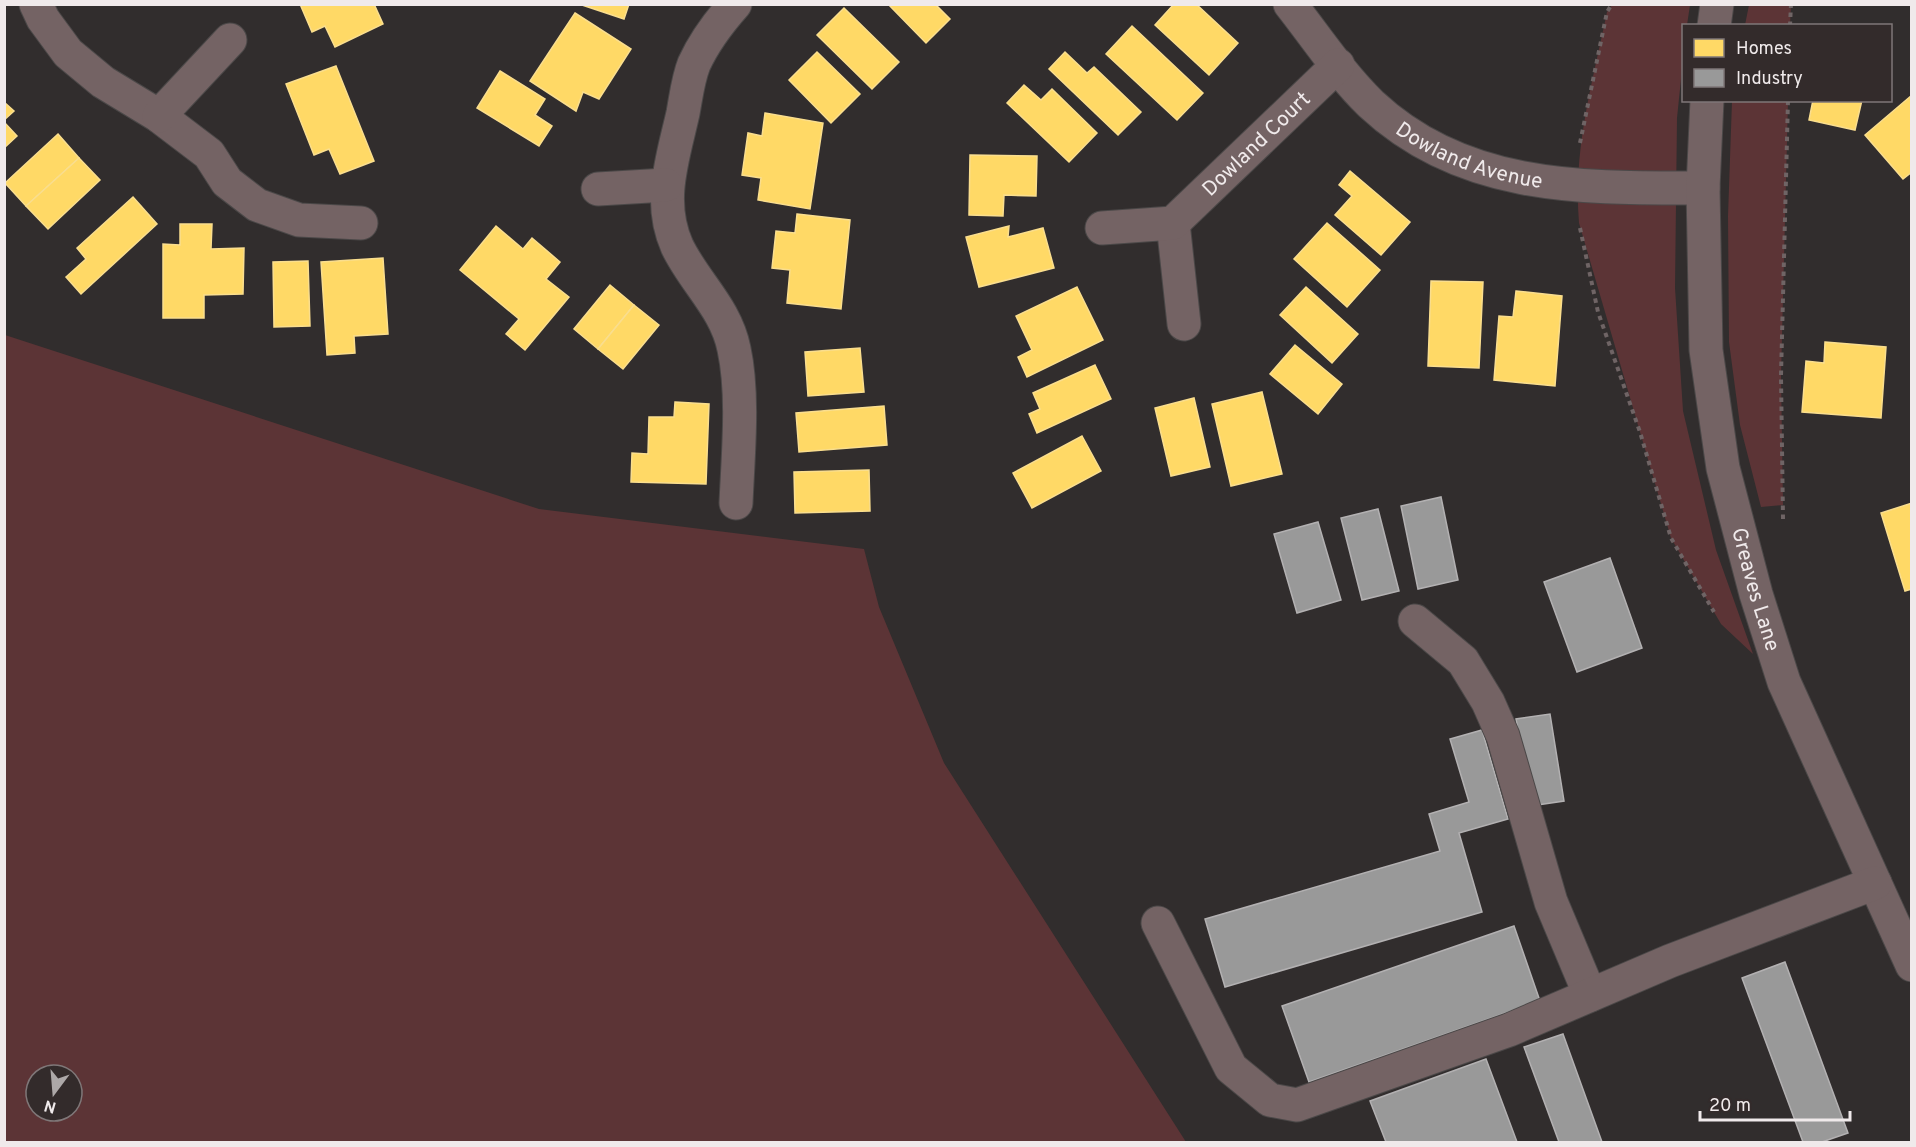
<svg xmlns="http://www.w3.org/2000/svg" width="1916" height="1147" font-family="Overpass,sans-serif">
	<rect width="100%" height="100%" fill="#312d2d"/>
	<!-- green -->
	<g fill="#5c3436" fill-rule="evenodd">
		<path d="M1612,5H1690L1687,25L1684,26L1683,60L1677,118L1675,288L1683,411L1716,550L1753,654L1721,624L1671,538L1579,223C1573,149 1592,85 1607,12Z"/>
		<polygon points="1749,5 1791,5 1790,25 1745,25"/>
		<polygon points="1732,101 1788,101 1781,376 1783,505 1761,507 1740,425 1729,342 1728,216"/>
		<path d="M5,335L539,509L864,549L879,607L944,763L1186,1142H5ZM36,1075H72V1111H36Z"/>
	</g>
	<!-- homes -->
	<g fill="#ffd966" stroke="#fade8e" stroke-width="1.5">
		<polygon points="300,4 374,4 383,24 335,47 325,26 312,32"/>
		<polygon points="579,4 629,4 624,19"/>
		<polygon points="888,4 935,4 950,19 926,43"/>
		<polygon points="1174,4 1196,4 1238,43 1209,75 1155,25"/>
		<polygon points="844,8 899,62 872,89 817,35"/>
		<polygon points="575,13 631,49 599,99 583,92 576,111 530,81"/>
		<polygon points="1132,26 1203,93 1177,120 1106,54"/>
		<polygon points="817,52 860,94 831,123 789,80"/>
		<polygon points="1065,52 1087,73 1094,67 1141,112 1118,135 1049,69"/>
		<polygon points="336,66 374,161 340,174 329,149 314,155 286,84"/>
		<polygon points="500,71 545,99 535,115 552,126 539,146 477,108"/>
		<polygon points="1024,85 1041,100 1052,89 1097,133 1069,162 1007,103"/>
		<polygon points="1912,95 1912,172 1903,179 1865,135"/>
		<polygon points="1813,100 1862,100 1855,130 1809,120"/>
		<polygon points="4,102 14,111 4,120"/>
		<polygon points="765,113 823,123 810,209 758,200 761,178 742,175 748,133 762,136"/>
		<polygon points="4,122 17,136 4,148"/>
		<polygon points="58,134 79,158 26,206 5,183"/>
		<polygon points="970,155 1037,156 1036,196 1004,195 1003,216 969,215"/>
		<polygon points="79,158 100,180 48,229 26,206"/>
		<polygon points="1350,171 1410,222 1381,255 1335,215 1352,196 1339,185"/>
		<polygon points="133,197 157,224 81,294 66,277 86,259 77,248"/>
		<polygon points="797,214 850,220 841,309 787,303 790,270 772,268 776,231 795,233"/>
		<polygon points="1327,223 1380,270 1347,307 1294,259"/>
		<polygon points="180,224 212,224 211,249 244,248 243,294 204,295 204,318 163,318 163,244 180,245"/>
		<polygon points="496,226 523,249 532,238 560,262 546,279 569,297 525,350 506,334 519,319 460,270"/>
		<polygon points="1009,226 1008,237 1043,228 1054,268 979,287 966,237"/>
		<polygon points="383,258 388,334 354,336 355,353 327,355 321,262"/>
		<polygon points="308,261 310,326 274,327 273,262"/>
		<polygon points="1431,281 1483,282 1479,368 1428,366"/>
		<polygon points="610,285 634,305 598,349 574,329"/>
		<polygon points="1077,287 1103,340 1027,377 1018,357 1032,350 1016,316"/>
		<polygon points="1306,287 1358,334 1332,363 1280,315"/>
		<polygon points="1516,291 1562,296 1555,386 1494,380 1499,316 1513,317"/>
		<polygon points="634,305 659,325 623,369 598,349"/>
		<polygon points="1825,342 1886,347 1881,418 1802,412 1806,361 1824,363"/>
		<polygon points="1295,345 1342,384 1318,414 1270,374"/>
		<polygon points="860,348 864,392 808,396 805,352"/>
		<polygon points="1095,365 1111,399 1037,433 1029,414 1040,409 1033,393"/>
		<polygon points="1262,392 1282,474 1231,486 1212,404"/>
		<polygon points="1194,398 1210,467 1171,476 1155,408"/>
		<polygon points="675,402 709,404 706,484 631,482 632,453 648,454 649,417 674,417"/>
		<polygon points="884,406 887,445 799,452 796,413"/>
		<polygon points="1082,436 1101,471 1032,508 1013,473"/>
		<polygon points="869,470 870,511 795,513 794,472"/>
		<polygon points="1912,503 1912,589 1905,591 1881,513"/>
	</g>
	<!-- industry -->
	<g fill="#999" stroke="#b3b1b2" stroke-width="1.5">
		<polygon points="1441,497 1458,580 1418,589 1401,506"/>
		<polygon points="1378,509 1399,591 1362,600 1341,518"/>
		<polygon points="1318,522 1341,600 1297,613 1274,534"/>
		<polygon points="1610,558 1642,648 1577,672 1544,582"/>
		<polygon points="1550,714 1564,801 1531,806 1516,719"/>
		<polygon points="1482,730 1508,819 1459,833 1482,912 1225,987 1205,919 1440,851 1429,814 1469,802 1450,739"/>
		<polygon points="1514,926 1540,1001 1309,1082 1282,1006"/>
		<polygon points="1785,962 1848,1133 1822,1142 1803,1142 1742,978"/>
		<polygon points="1563,1034 1602,1142 1559,1142 1524,1047"/>
		<polygon points="1486,1059 1517,1142 1386,1142 1370,1101"/>
	</g>
	<g fill="none" stroke-linecap="round" stroke-linejoin="round">
		<!-- minor casing -->
		<g stroke="#4b4848" stroke-width="35">
			<g id="minor">
				<polyline points="36,4 43,19 68,53 103,82 159,116 209,154 227,182 257,205 299,220 361,223"/>
				<path d="M735,4C719,22 704,42 694,64C688,79 686,97 683,113C673,158 657,201 677,246C694,282 726,308 734,349C744,395 738,456 736,503"/>
				<path id="s1" d="M1290,4C1316,37 1341,75 1371,104C1464,191 1584,188 1703,188"/>
				<polyline points="1714,26 1717,4"/>
				<path id="s2" d="M1707,100L1703,188L1706,350L1723,468L1756,594L1784,682L1912,965"/>
				<polyline points="159,116 230,40"/>
				<polyline points="598,189 666,185"/>
				<polyline points="1173,223 1184,324"/>
				<path id="s3" d="M1102,228L1173,223L1338,65"/>
				<polyline points="1415,621 1463,661 1488,702 1503,736 1551,902 1590,995"/>
				<polyline points="1158,923 1231,1068 1270,1100 1297,1105 1509,1030 1670,961 1875,883"/>
			</g>
		</g>
		<!-- path -->
		<g stroke="#6f6465" stroke-width="4" stroke-dasharray="4.5 4.5" stroke-linecap="butt">
			<polyline points="1790,26 1791,4"/>
			<polyline points="1580,143 1607,12 1612,4"/>
			<polyline points="1580,228 1598,312 1640,432 1671,538 1714,612"/>
			<polyline points="1783,519 1781,376 1788,100"/>
		</g>
		<!-- minor -->
		<use href="#minor" stroke="#746364" stroke-width="33"/>
	</g>
	<g text-anchor="middle" stroke-width="6" stroke-linejoin="round" paint-order="stroke">
		<!-- street labels -->
		<g font-size="21" fill="#f0eaeb" stroke="#332b2b">
			<text dy="7" stroke="none"><textPath href="#s3" startOffset="186">Dowland Court</textPath></text>
			<text dy="7" stroke="none"><textPath href="#s1" startOffset="242">Dowland Avenue</textPath></text>
			<text dy="7" stroke="none"><textPath href="#s2" startOffset="495">Greaves Lane</textPath></text>
		</g>
	</g>
	<!-- border -->
	<rect width="1916" height="1147" fill="none" stroke="#f0eaeb" stroke-width="12"/>
	<!-- legend -->
	<rect x="1682" y="24" width="210" height="78" fill="#332b2b" stroke="#7f7778" stroke-width="1.5"/>
	<rect x="1694" y="39" width="30" height="18" fill="#ffd966" stroke="#7f7778" stroke-width="1.5"/>
	<text x="1736" y="54" font-size="18" fill="#f0eaeb">Homes</text>
	<rect x="1694" y="69" width="30" height="18" fill="#999999" stroke="#7f7778" stroke-width="1.5"/>
	<text x="1736" y="84" font-size="18" fill="#f0eaeb">Industry</text>
	<!-- north arrow -->
	<g transform="translate(54 1093) rotate(196)"><circle r="28" fill="#332b2b" stroke="#7f7778" stroke-width="1.5"/>
	<path d="M0-4.5L10 22L0 15L-10 22Z" fill="#ada8a8"/>
	<text y="-9" font-size="16" font-weight="bold" text-anchor="middle" fill="#f0eaeb">N</text>
	</g>
	<!-- scale -->
	<path d="M1700 1111v9h150v-9" fill="none" stroke="#f0eaeb" stroke-width="3"/>
	<text x="1709" y="1111" font-size="18" fill="#f0eaeb" stroke="#332b2b" stroke-width="4.5" paint-order="stroke">20 m</text>
</svg>
